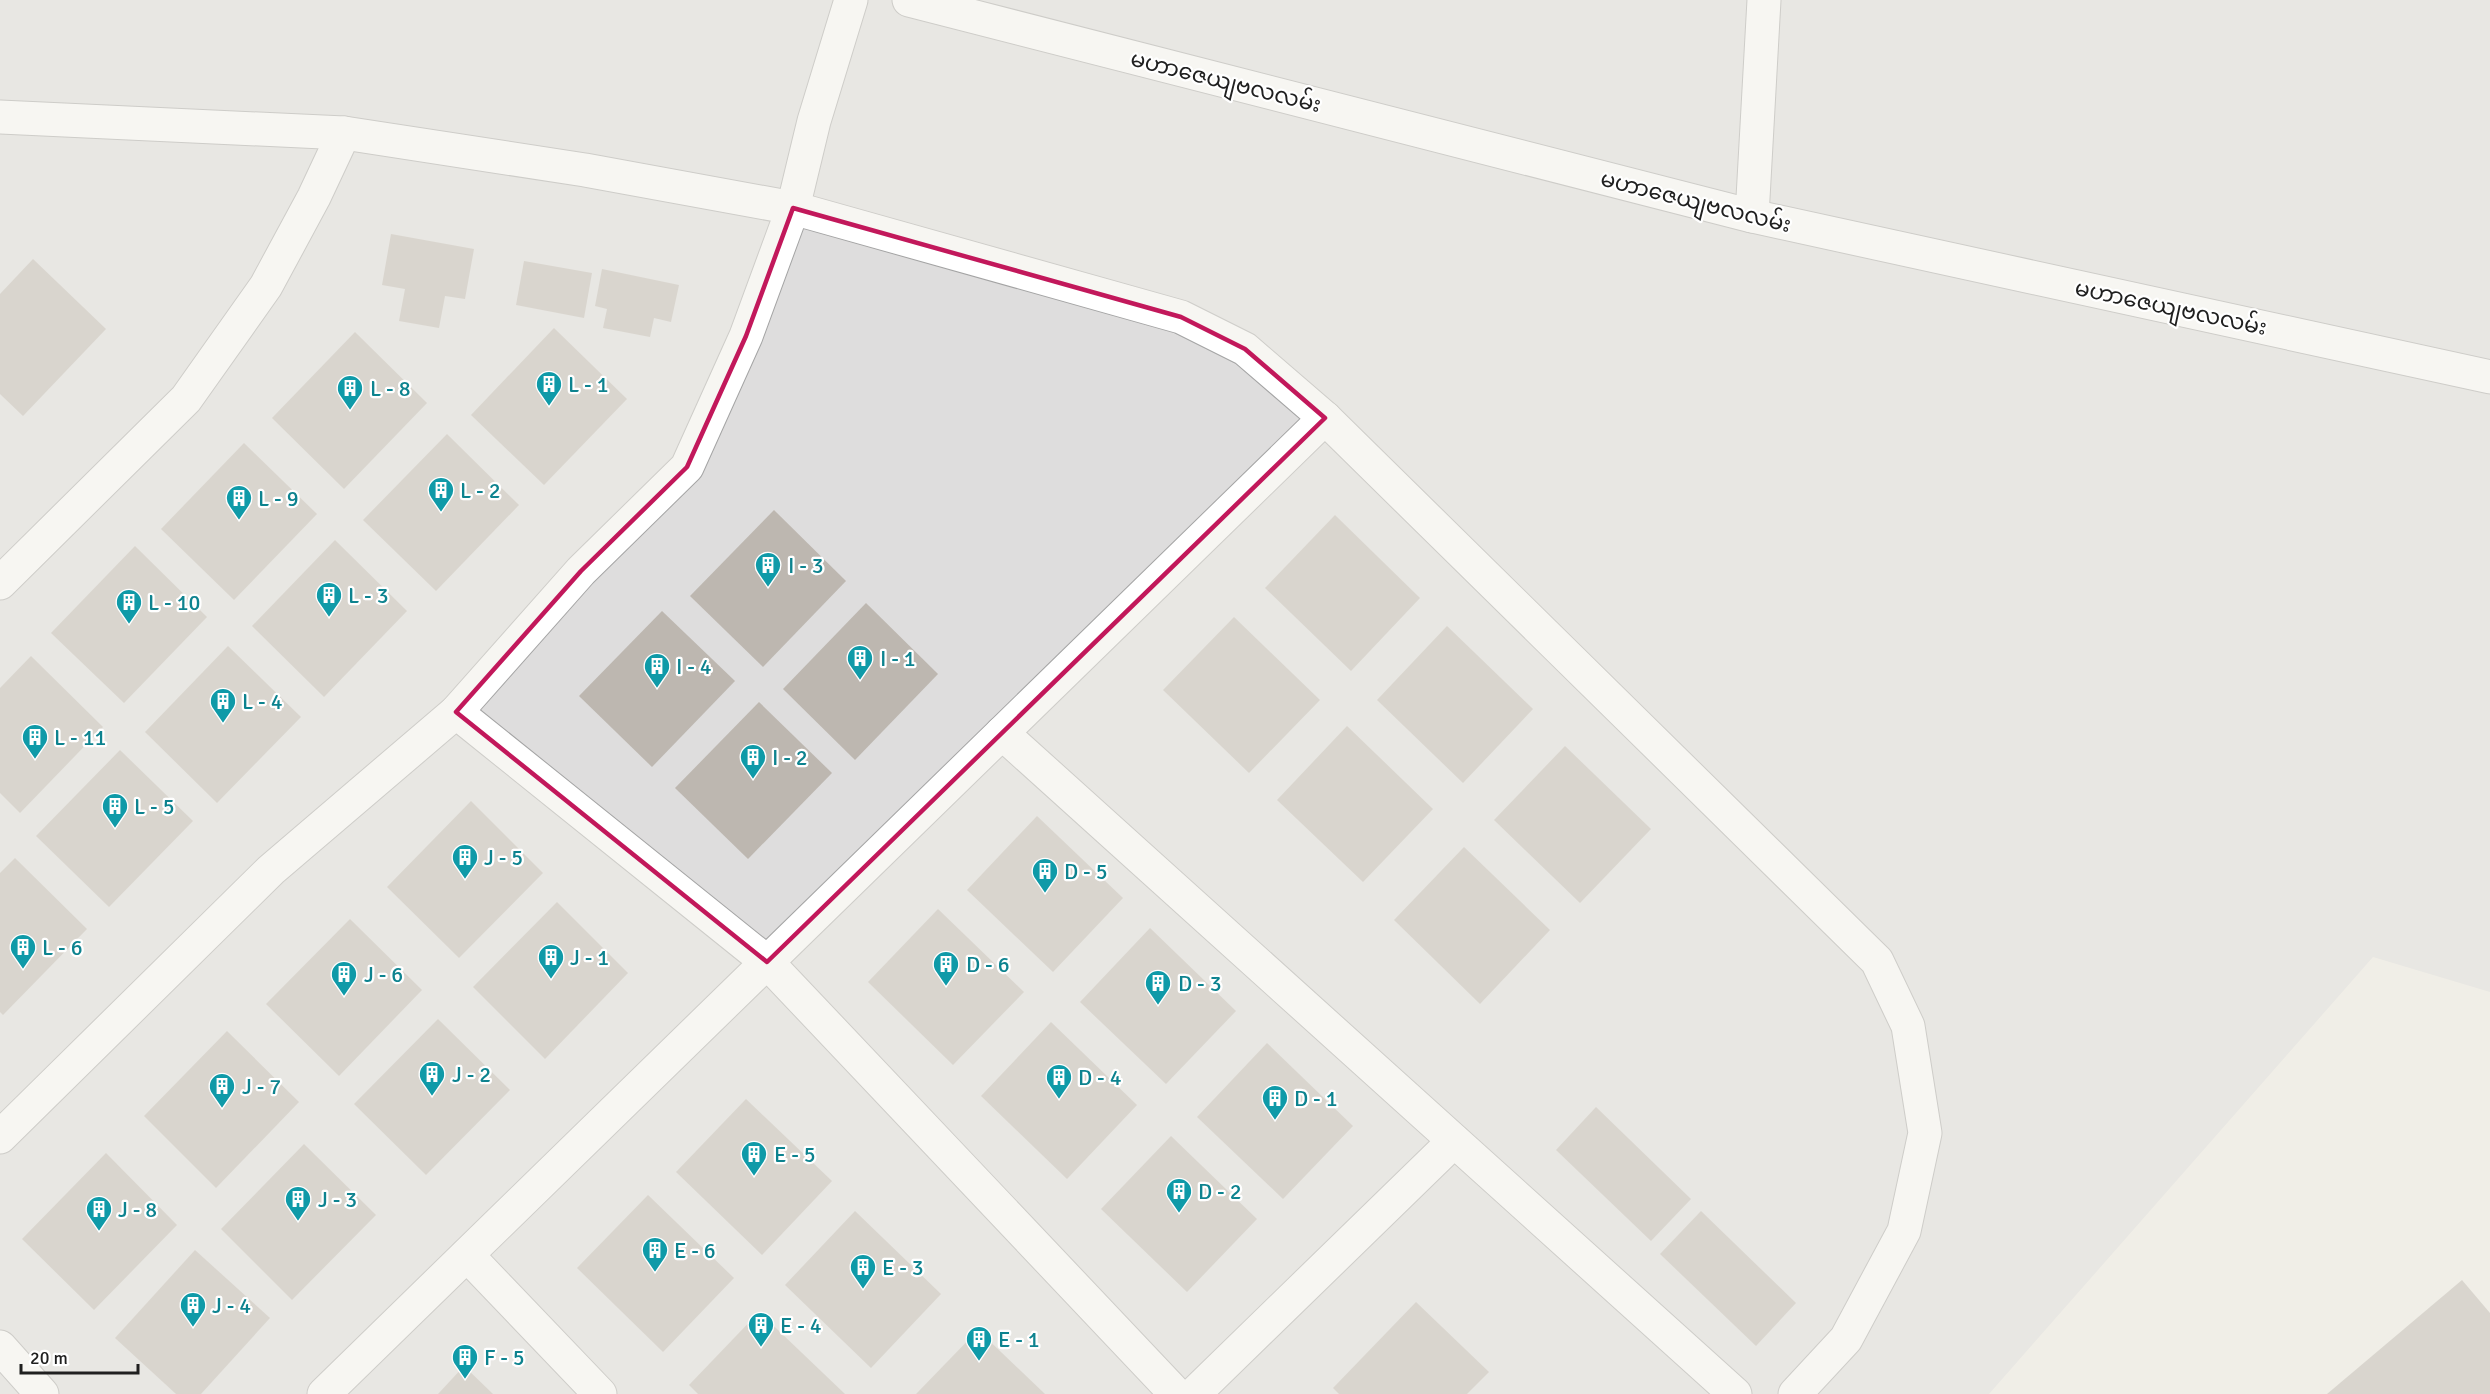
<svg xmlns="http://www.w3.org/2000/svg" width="2490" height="1394" font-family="Signika,'Noto Sans Myanmar',sans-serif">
	<rect width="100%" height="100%" fill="#f0eee7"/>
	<!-- residential -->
	<polygon fill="#dedddd" points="0,0 2490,0 2490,992 2373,957 1989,1394 0,1394"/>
	<!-- building -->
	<g fill="#bdb7b0">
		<polygon points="391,234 474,249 465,299 445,296 439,328 399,321 405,289 382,285"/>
		<polygon points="33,259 106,329 23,416 0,394 0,294"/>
		<polygon points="524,261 592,273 584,318 516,305"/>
		<polygon points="602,269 679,285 671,322 654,318 650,337 603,328 607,309 595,306"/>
		<polygon points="554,328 627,399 544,485 471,415"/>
		<polygon points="355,332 427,403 344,489 272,418"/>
		<polygon points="447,434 519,505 436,591 363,520"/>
		<polygon points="244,443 317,514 234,600 161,529"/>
		<polygon points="774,510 846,581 763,667 690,596"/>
		<polygon points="1335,515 1420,598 1351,671 1265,588"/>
		<polygon points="335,540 407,611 324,697 252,626"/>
		<polygon points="135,546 207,617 124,703 51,633"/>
		<polygon points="866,603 938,674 855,760 783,689"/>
		<polygon points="662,611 735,681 652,767 579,696"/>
		<polygon points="1234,617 1320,700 1249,773 1163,690"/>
		<polygon points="1447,626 1533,709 1463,783 1377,700"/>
		<polygon points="228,646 301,717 217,803 145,732"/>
		<polygon points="31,656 103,727 20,813 0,793 0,688"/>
		<polygon points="759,702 832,773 748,859 675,788"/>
		<polygon points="1347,726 1433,809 1363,882 1277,800"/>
		<polygon points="1565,746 1651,829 1580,903 1494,820"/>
		<polygon points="120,750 193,821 109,907 36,836"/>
		<polygon points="471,801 543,873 459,958 387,887"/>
		<polygon points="1037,816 1123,898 1053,972 967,890"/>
		<polygon points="1464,847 1550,930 1480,1004 1394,920"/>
		<polygon points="15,858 87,929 3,1015 0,1012 0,873"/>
		<polygon points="557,902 628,973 545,1059 473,987"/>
		<polygon points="938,909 1024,992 953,1065 868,982"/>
		<polygon points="350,919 422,990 339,1076 266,1004"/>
		<polygon points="1150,928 1236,1011 1166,1084 1080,1002"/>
		<polygon points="438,1019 510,1090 426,1175 354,1104"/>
		<polygon points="1051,1022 1137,1105 1067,1179 981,1096"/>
		<polygon points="227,1031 299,1102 216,1188 144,1116"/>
		<polygon points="1267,1043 1353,1126 1283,1199 1197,1117"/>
		<polygon points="746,1099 832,1181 762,1255 676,1172"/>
		<polygon points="1596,1107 1691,1199 1651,1241 1556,1150"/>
		<polygon points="1171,1136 1257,1219 1187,1292 1101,1209"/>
		<polygon points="304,1144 376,1215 292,1300 221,1229"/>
		<polygon points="106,1153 177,1225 94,1310 22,1239"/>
		<polygon points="648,1195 734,1278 663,1352 577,1268"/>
		<polygon points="855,1211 941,1294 871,1368 785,1285"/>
		<polygon points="1701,1211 1796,1303 1756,1346 1660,1254"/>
		<polygon points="195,1250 270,1318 201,1394 176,1394 115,1338"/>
		<polygon points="2462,1280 2490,1313 2490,1394 2327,1394"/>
		<polygon points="1416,1302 1489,1372 1467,1394 1339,1394 1333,1388"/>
		<polygon points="759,1312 845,1394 698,1394 689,1385"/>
		<polygon points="978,1330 1045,1394 916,1394"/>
		<polygon points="464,1366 493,1394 438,1394"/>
	</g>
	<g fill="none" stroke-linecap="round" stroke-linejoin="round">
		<!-- street casing -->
		<g stroke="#a4a4a4" stroke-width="35">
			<g id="street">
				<polyline points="909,0 1752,216 2490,377"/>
				<polyline points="0,117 344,133 585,170 793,208 1181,317 1245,349 1325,418 1877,961 1908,1026 1925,1133 1904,1231 1846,1339 1795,1394"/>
				<polyline points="1752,216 1764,0"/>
				<polyline points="0,583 186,399 266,286 314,197 344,133"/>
				<polyline points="456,712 767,962 1176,1394"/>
				<polyline points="1002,733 1735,1394"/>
				<polyline points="0,1137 271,870 456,712 581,571 687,467 746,336 793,208 814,121 851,0"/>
				<polyline points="467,1255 600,1394"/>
				<polyline points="0,1347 42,1394"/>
				<polyline points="324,1394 1325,418"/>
				<polyline points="1194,1394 1454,1141"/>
			</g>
		</g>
		<!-- street -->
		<use href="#street" stroke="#fff" stroke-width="33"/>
	</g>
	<!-- marked area -->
	<path d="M0 0H2490V1394H0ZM793,208L1181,317L1245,349L1325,418L767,962L456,712L581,571L687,467L746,336Z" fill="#f0eee7" fill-opacity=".55" fill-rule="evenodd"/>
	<path fill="none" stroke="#c2185b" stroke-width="4.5" stroke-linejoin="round" d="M793,208L1181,317L1245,349L1325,418L767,962L456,712L581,571L687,467L746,336Z"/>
	<!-- icons -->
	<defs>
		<g id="building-pin" transform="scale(1.35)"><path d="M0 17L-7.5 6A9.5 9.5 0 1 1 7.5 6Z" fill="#0f9aa8" stroke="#fff"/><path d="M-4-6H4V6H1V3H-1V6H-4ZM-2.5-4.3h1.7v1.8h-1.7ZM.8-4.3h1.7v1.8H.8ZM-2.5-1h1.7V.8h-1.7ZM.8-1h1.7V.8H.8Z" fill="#fff"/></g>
	</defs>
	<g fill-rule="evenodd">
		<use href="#building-pin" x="549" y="384"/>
		<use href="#building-pin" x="350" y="388"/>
		<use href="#building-pin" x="441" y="490"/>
		<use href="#building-pin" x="239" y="498"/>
		<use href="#building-pin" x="768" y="565"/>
		<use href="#building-pin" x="329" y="595"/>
		<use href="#building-pin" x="129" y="602"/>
		<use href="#building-pin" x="860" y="658"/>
		<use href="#building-pin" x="657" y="666"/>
		<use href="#building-pin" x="223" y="701"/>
		<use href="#building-pin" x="35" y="737"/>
		<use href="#building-pin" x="753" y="757"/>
		<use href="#building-pin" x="115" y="806"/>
		<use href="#building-pin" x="465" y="857"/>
		<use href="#building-pin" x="1045" y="871"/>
		<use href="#building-pin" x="23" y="947"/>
		<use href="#building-pin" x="551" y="957"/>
		<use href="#building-pin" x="946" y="964"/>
		<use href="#building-pin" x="344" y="974"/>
		<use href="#building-pin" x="1158" y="983"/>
		<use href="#building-pin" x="432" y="1074"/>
		<use href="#building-pin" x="1059" y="1077"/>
		<use href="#building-pin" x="222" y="1086"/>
		<use href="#building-pin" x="1275" y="1098"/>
		<use href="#building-pin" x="754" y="1154"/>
		<use href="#building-pin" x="1179" y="1191"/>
		<use href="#building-pin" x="298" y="1199"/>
		<use href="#building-pin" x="99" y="1209"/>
		<use href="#building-pin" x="655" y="1250"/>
		<use href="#building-pin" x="863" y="1267"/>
		<use href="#building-pin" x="193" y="1305"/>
		<use href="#building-pin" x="761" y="1325"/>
		<use href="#building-pin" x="979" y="1339"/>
		<use href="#building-pin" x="465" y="1357"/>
	</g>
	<g text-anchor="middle" stroke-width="4.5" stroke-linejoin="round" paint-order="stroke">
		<!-- street labels -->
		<g font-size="22" fill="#202020" stroke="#fff">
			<text transform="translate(1226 81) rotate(14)" y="8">မဟာဇေယျဗလလမ်း</text>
			<text transform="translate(1696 201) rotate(14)" y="8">မဟာဇေယျဗလလမ်း</text>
			<text transform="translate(2171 307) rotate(12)" y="8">မဟာဇေယျဗလလမ်း</text>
		</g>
		<!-- culture labels -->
		<g font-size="22" fill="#0d838f" stroke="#fff" text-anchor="start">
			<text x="568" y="392">L - 1</text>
			<text x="370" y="396">L - 8</text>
			<text x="460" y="498">L - 2</text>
			<text x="258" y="506">L - 9</text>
			<text x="788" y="573">I - 3</text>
			<text x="348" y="603">L - 3</text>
			<text x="148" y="610">L - 10</text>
			<text x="880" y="666">I - 1</text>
			<text x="676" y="674">I - 4</text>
			<text x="242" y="709">L - 4</text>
			<text x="54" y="745">L - 11</text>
			<text x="772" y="765">I - 2</text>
			<text x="134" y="814">L - 5</text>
			<text x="484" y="865">J - 5</text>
			<text x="1064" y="879">D - 5</text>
			<text x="42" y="955">L - 6</text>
			<text x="570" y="965">J - 1</text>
			<text x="966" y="972">D - 6</text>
			<text x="364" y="982">J - 6</text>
			<text x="1178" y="991">D - 3</text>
			<text x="452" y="1082">J - 2</text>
			<text x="1078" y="1085">D - 4</text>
			<text x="242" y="1094">J - 7</text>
			<text x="1294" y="1106">D - 1</text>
			<text x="774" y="1162">E - 5</text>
			<text x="1198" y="1199">D - 2</text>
			<text x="318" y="1207">J - 3</text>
			<text x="118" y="1217">J - 8</text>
			<text x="674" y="1258">E - 6</text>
			<text x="882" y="1275">E - 3</text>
			<text x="212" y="1313">J - 4</text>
			<text x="780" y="1333">E - 4</text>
			<text x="998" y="1347">E - 1</text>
			<text x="484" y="1365">F - 5</text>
		</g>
	</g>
	<!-- scale -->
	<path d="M21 1364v9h117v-9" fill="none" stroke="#202020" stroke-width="3"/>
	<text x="30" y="1364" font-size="18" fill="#202020" stroke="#ffffff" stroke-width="4.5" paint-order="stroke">20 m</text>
</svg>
